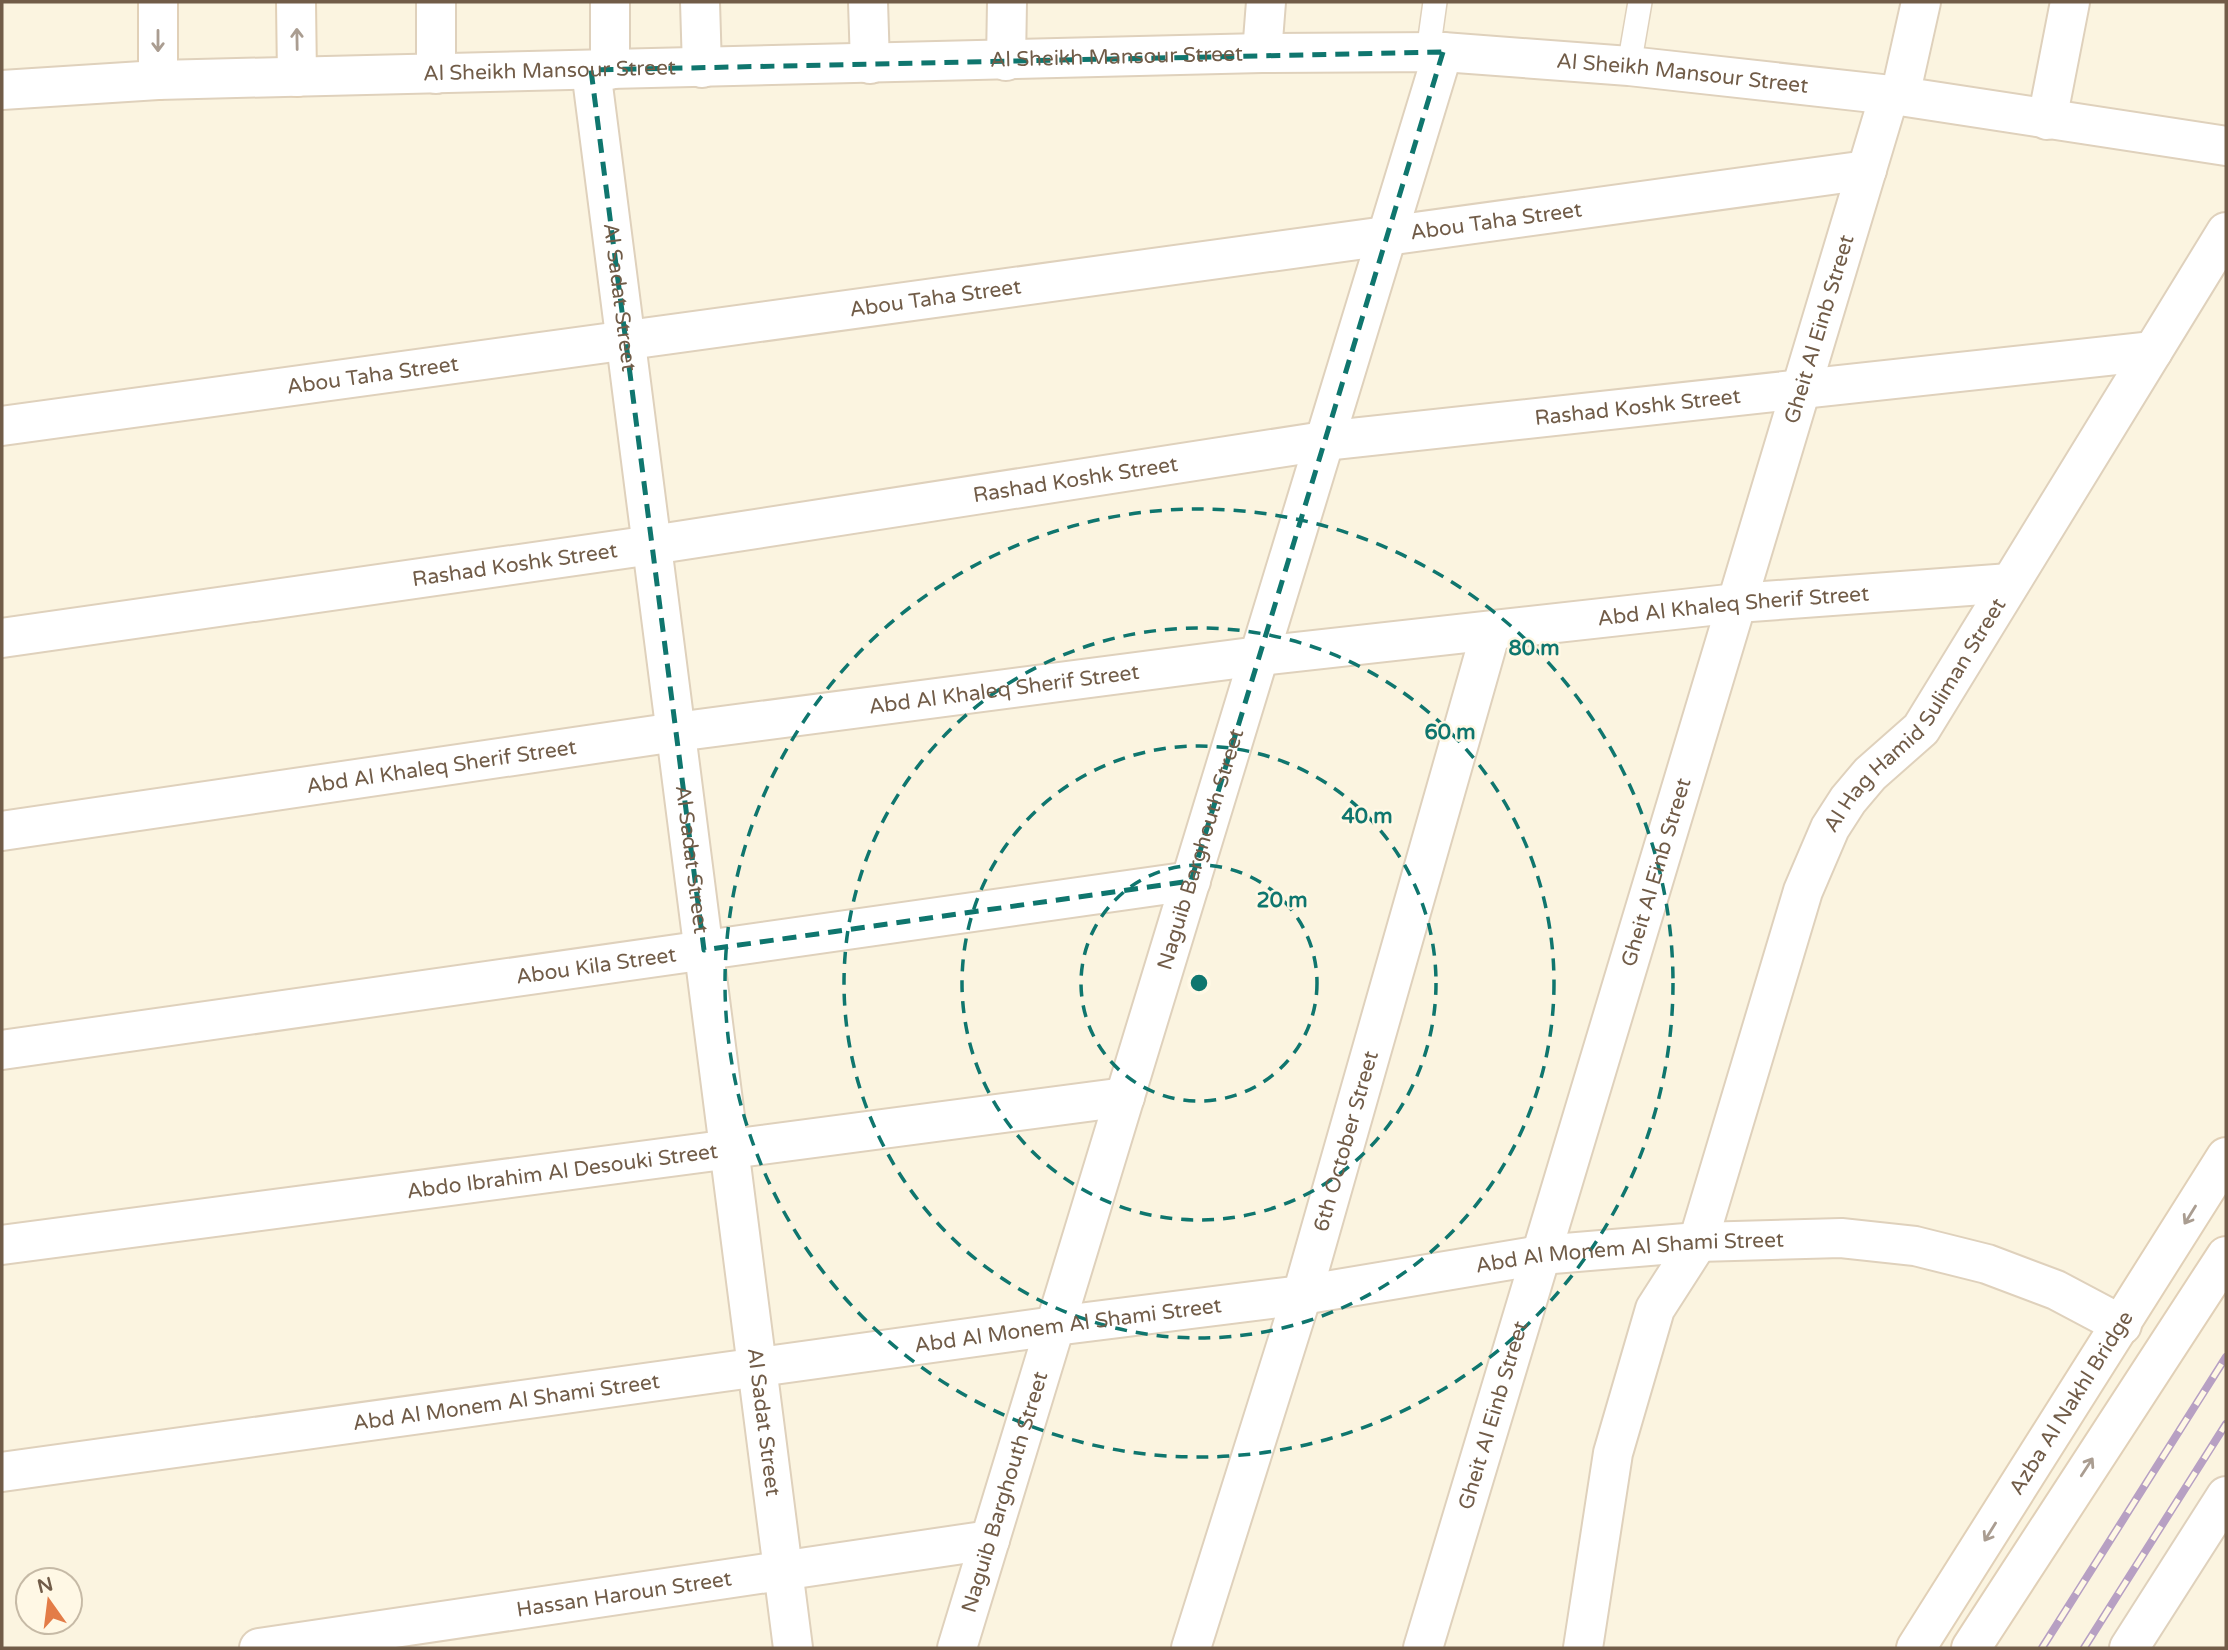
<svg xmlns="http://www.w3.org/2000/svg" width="2228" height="1650" font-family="'Varela Round',sans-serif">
	<rect width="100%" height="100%" fill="#fbf4e0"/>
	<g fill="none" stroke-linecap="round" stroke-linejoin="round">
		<!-- lane casing -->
		<g stroke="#dfd1bc" stroke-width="26">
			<g id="lane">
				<polyline points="1428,52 1435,2"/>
				<polyline points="1629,66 1640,2"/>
			</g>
		</g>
		<!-- street casing -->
		<g stroke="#dfd1bc" stroke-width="42">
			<g id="street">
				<polyline points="610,2 610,70"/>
				<polyline points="700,2 702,68"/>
				<polyline points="868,2 870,64"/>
				<polyline points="1262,53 1266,2"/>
				<polyline points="1006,61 1007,2"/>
				<path id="s1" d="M591,70L793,1648"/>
				<polyline points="436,74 436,2"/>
				<path id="s2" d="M2,90L158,80L1262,53L1443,52L1629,66L1900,96L2226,146"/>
				<polyline points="1900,96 1921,2"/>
				<polyline points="2047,120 2070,2"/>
				<path id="s3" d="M2,426L1867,170"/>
				<path id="s4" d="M2,638L652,545L1324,441L2153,351"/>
				<path id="s5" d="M2,831L676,732L1259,656L1737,603L2010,583"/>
				<path id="s6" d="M2,1050L1191,881"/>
				<path id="s7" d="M2,1245L1125,1097"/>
				<path id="s8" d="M2,1472L1055,1326L1302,1295L1541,1255L1698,1242L1841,1238L1915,1246L1987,1264L2056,1290L2122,1325"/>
				<path id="s9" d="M259,1648L990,1540"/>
				<path id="s10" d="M957,1648L1443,52"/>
				<path id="s11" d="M1191,1648L1302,1295L1491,631"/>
				<path id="s12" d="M1423,1648L1889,96"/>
				<path id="s13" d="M1583,1648L1613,1453L1655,1309L1698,1242L1803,891L1830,828L1848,800L1870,774L1921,729L2226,232"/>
				<polyline points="2129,1648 2226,1496"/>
			</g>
		</g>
		<!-- secondary casing -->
		<g stroke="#e1d0b7" stroke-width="42">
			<g id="secondary">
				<polyline points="296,2 297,77"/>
				<polyline points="158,80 158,2"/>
				<path id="s14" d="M1916,1648L2226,1157"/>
				<polyline points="1971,1648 2226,1256"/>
			</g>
		</g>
		<!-- lane -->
		<use href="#lane" stroke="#fff" stroke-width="23"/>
		<!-- street -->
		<use href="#street" stroke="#fff" stroke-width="38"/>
		<!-- secondary -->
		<use href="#secondary" stroke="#fff" stroke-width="38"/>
		<!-- rail casing -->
		<g stroke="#b7a0c3" stroke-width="8">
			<g id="rail">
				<polyline points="2042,1648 2226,1357"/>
				<polyline points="2084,1648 2226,1424"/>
			</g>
		</g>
		<!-- rail -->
		<use href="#rail" stroke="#fff8e5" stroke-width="5" stroke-dasharray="16" stroke-linecap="butt"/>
	</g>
	<!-- one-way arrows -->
	<defs><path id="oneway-shaft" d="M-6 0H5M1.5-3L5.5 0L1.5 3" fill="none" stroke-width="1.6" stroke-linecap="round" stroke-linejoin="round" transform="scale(1.75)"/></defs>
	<g stroke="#aa9d91">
		<use href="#oneway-shaft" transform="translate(297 39) rotate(-91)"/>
		<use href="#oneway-shaft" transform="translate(158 41) rotate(90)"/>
		<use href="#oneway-shaft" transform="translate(2190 1215) rotate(122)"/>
		<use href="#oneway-shaft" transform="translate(2087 1467) rotate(-57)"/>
		<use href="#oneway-shaft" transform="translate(1990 1532) rotate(122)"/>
	</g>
	<!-- marked area -->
	<path fill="none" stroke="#0f766e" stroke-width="5" stroke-dasharray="14 9" stroke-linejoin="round" d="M1443,52L1191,881L704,950L591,70Z"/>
	<!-- distance rings -->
	<g fill="none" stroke="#0f766e" stroke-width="3.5" stroke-dasharray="12 9">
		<circle cx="1199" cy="983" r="118"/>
		<circle cx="1199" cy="983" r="237"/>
		<circle cx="1199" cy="983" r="355"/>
		<circle cx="1199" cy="983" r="474"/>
	</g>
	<g text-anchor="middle" stroke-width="5" stroke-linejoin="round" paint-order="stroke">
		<!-- street labels -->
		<g font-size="21" fill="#715c48" stroke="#fff8e5">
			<text dy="7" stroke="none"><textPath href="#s2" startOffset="1115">Al Sheikh Mansour Street</textPath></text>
			<text dy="7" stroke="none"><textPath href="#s2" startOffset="548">Al Sheikh Mansour Street</textPath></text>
			<text dy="7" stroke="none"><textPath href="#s2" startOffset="1682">Al Sheikh Mansour Street</textPath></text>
			<text dy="7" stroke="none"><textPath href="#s3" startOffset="1508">Abou Taha Street</textPath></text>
			<text dy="7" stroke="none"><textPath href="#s1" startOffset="229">Al Sadat Street</textPath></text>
			<text dy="7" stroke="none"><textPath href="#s3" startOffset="942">Abou Taha Street</textPath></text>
			<text dy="7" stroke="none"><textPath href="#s12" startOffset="1377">Gheit Al Einb Street</textPath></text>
			<text dy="7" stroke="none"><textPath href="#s3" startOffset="374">Abou Taha Street</textPath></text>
			<text dy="7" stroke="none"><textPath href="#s4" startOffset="1652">Rashad Koshk Street</textPath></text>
			<text dy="7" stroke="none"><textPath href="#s4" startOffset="1085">Rashad Koshk Street</textPath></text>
			<text dy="7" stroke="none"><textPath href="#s4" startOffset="518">Rashad Koshk Street</textPath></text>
			<text dy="7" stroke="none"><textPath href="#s5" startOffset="1746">Abd Al Khaleq Sherif Street</textPath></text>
			<text dy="7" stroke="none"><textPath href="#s5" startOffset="1012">Abd Al Khaleq Sherif Street</textPath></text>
			<text dy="7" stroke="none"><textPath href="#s13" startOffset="1004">Al Hag Hamid Suliman Street</textPath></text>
			<text dy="7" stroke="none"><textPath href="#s5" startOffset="444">Abd Al Khaleq Sherif Street</textPath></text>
			<text dy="7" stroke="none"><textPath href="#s10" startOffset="835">Naguib Barghouth Street</textPath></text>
			<text dy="7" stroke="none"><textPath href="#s1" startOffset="796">Al Sadat Street</textPath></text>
			<text dy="7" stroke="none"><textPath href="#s12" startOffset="810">Gheit Al Einb Street</textPath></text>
			<text dy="7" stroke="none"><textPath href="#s6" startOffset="600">Abou Kila Street</textPath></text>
			<text dy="7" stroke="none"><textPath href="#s11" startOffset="530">6th October Street</textPath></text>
			<text dy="7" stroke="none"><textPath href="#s7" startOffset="565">Abdo Ibrahim Al Desouki Street</textPath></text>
			<text dy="7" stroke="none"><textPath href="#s8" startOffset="1643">Abd Al Monem Al Shami Street</textPath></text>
			<text dy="7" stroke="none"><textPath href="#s8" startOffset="1076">Abd Al Monem Al Shami Street</textPath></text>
			<text dy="7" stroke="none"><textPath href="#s8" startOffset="509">Abd Al Monem Al Shami Street</textPath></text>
			<text dy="7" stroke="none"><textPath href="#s14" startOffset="290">Azba Al Nakhl Bridge</textPath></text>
			<text dy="7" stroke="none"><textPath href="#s12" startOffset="243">Gheit Al Einb Street</textPath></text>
			<text dy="7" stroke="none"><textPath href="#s1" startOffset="1363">Al Sadat Street</textPath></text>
			<text dy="7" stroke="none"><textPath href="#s10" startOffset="163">Naguib Barghouth Street</textPath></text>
			<text dy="7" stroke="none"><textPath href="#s9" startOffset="369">Hassan Haroun Street</textPath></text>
		</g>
	</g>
	<circle cx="1199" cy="983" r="10" fill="#0f766e" stroke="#fff8e5" stroke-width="3.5"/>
	<g font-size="21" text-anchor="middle" font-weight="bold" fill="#0f766e" stroke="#fff8e5" stroke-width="5" stroke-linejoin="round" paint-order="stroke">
		<text x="1534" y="655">80 m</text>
		<text x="1450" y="739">60 m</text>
		<text x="1367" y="823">40 m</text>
		<text x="1282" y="907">20 m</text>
	</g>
	<!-- border -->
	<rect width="2228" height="1650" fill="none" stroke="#715c48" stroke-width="7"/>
	<!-- north arrow -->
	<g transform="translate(49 1601) rotate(346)"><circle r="33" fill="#fff8e5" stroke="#c6baa6" stroke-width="2"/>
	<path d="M0-5L12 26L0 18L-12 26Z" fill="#e37c47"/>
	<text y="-10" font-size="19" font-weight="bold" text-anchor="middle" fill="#715c48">N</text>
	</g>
</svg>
